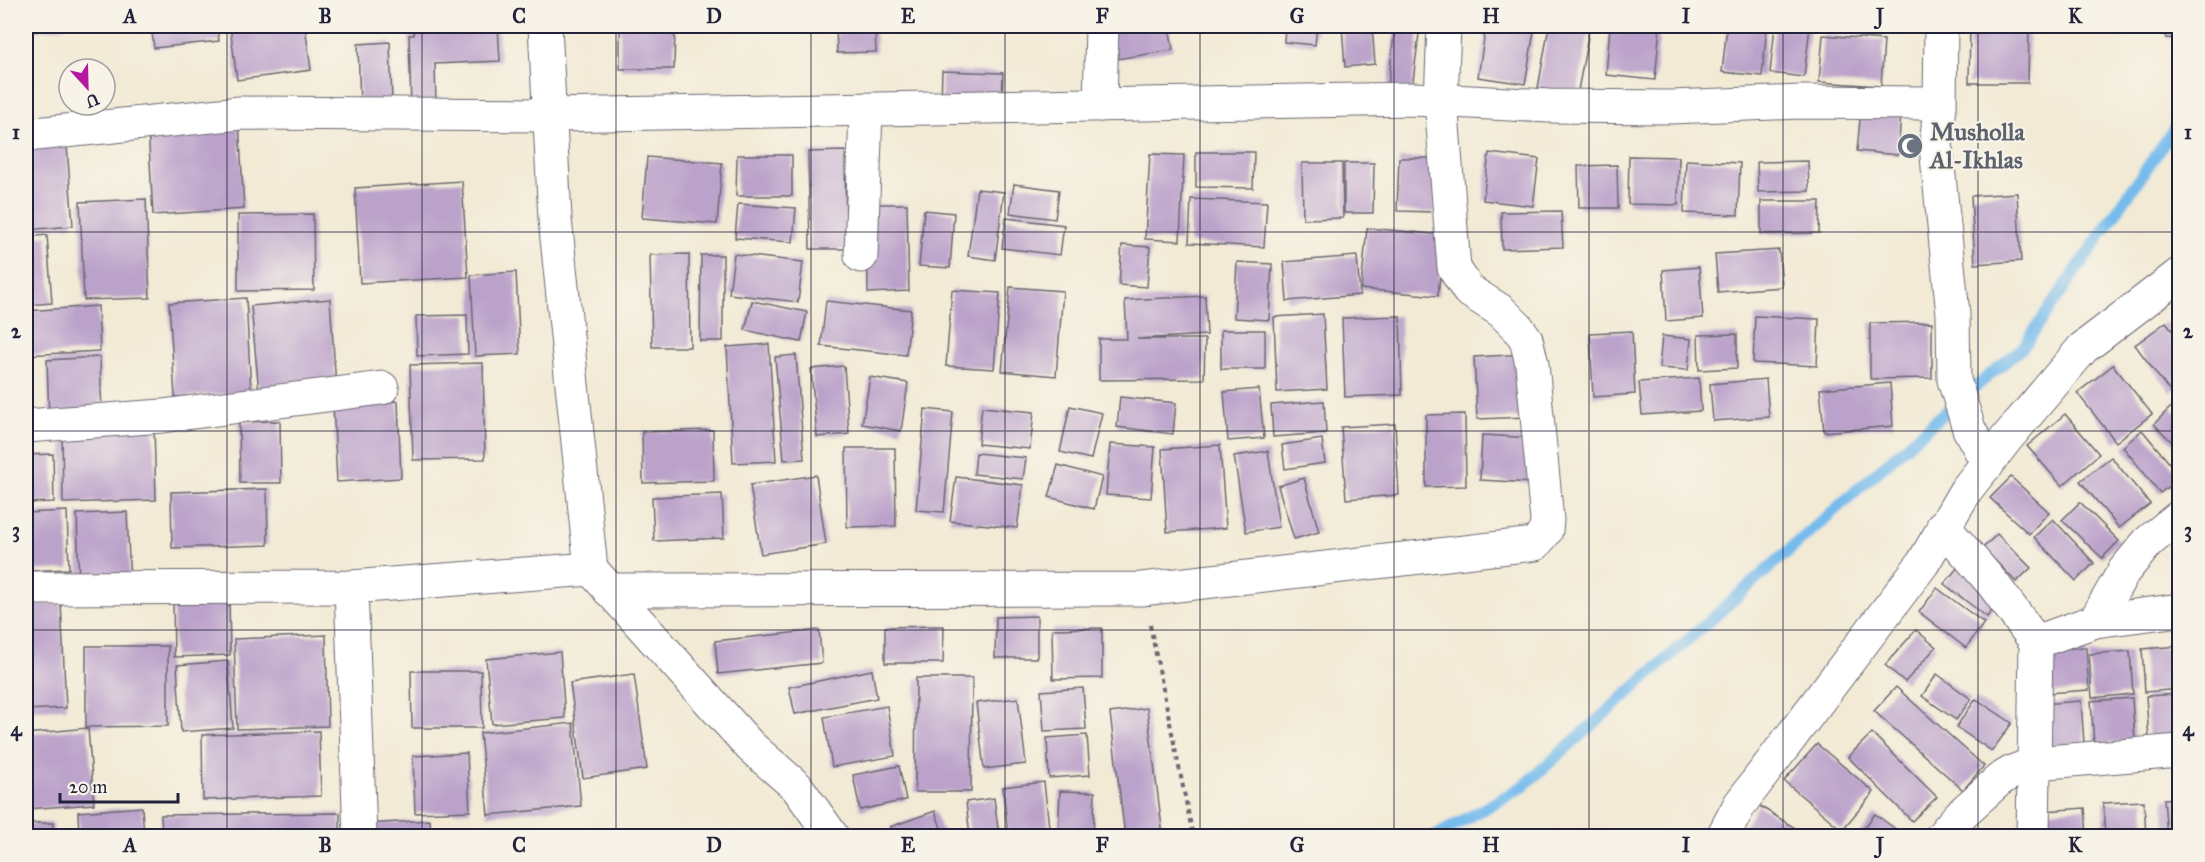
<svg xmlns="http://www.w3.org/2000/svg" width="2205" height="862" font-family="'IM FELL Great Primer',serif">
	<rect width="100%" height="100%" fill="#f7f3e8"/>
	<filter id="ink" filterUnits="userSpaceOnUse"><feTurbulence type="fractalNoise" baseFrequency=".0167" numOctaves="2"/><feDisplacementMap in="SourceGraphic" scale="12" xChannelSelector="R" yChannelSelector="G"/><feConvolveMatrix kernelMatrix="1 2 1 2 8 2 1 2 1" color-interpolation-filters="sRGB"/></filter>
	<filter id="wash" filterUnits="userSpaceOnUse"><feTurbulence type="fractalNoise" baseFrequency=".008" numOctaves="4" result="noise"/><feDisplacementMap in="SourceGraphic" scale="24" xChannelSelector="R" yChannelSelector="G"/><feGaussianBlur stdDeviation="1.35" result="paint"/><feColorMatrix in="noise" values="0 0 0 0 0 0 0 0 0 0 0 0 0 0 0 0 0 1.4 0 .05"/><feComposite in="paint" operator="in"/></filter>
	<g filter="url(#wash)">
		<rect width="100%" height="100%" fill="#f2ead5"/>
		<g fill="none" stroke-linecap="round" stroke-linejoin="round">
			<!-- stream -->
			<polyline stroke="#75bbec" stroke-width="12" points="1436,836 1522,787 1936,420 2023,347 2180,120"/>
		</g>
		<g id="blocks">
			<!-- building -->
			<g fill="#bba2ca">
				<polygon points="26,26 66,26 66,27 26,32"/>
				<polygon points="151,26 217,26 219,41 154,48"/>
				<polygon points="230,26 305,26 311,70 237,80"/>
				<polygon points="413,26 498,26 500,61 435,64 436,106 411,107 409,35 414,35"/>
				<polygon points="620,26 675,27 674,69 620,69"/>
				<polygon points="836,26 875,26 876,52 837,53"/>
				<polygon points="886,26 938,26 938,32 886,30"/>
				<polygon points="1136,26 1169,26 1173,50 1111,60 1105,31"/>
				<polygon points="1285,26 1317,26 1315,45 1284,42"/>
				<polygon points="1342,26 1372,26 1375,64 1345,67"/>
				<polygon points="1395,26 1420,26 1412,89 1388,87"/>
				<polygon points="1486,26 1535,26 1525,84 1478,77"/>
				<polygon points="1549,26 1590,26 1577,96 1538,88"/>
				<polygon points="1610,26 1660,26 1655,80 1606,75"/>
				<polygon points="1727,26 1767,26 1762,76 1722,72"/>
				<polygon points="1775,26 1810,26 1804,77 1770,73"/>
				<polygon points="1843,26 1888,26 1887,33 1843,28"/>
				<polygon points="1970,26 2029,26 2028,83 1969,83"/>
				<polygon points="2166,26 2180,26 2180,39 2166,38"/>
				<polygon points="1823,35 1884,40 1881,86 1819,82"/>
				<polygon points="390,42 392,103 360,105 358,44"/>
				<polygon points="942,71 1003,73 1002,102 941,100"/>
				<polygon points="1861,110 1901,113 1898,155 1857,151"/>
				<polygon points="239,122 244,209 153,215 148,127"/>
				<polygon points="67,146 73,226 26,230 26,149"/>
				<polygon points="845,151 846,249 810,249 808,152"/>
				<polygon points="1196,152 1254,152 1253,188 1196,187"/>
				<polygon points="1489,153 1539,159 1533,206 1483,200"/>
				<polygon points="1150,154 1184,155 1180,241 1145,239"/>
				<polygon points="737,155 792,155 792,196 736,196"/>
				<polygon points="1629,156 1679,157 1678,205 1628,204"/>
				<polygon points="647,157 722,163 717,224 642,218"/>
				<polygon points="1399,158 1436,158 1435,212 1397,211"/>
				<polygon points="1686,160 1740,163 1738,215 1684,213"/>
				<polygon points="1808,161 1809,191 1758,192 1757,162"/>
				<polygon points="1302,163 1342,163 1343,218 1303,219"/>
				<polygon points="1344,163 1374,163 1373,213 1344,213"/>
				<polygon points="1617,165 1618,208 1579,208 1578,166"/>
				<polygon points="462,181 468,277 360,283 355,188"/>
				<polygon points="1014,184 1059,190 1055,219 1010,213"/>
				<polygon points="977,189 1004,192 995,260 968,256"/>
				<polygon points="2017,193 2021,261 1975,264 1971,196"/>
				<polygon points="146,199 150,298 84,300 80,202"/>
				<polygon points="1191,199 1267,202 1264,247 1189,243"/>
				<polygon points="1761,201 1820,201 1819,233 1761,234"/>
				<polygon points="738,204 796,208 793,242 735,238"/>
				<polygon points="867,204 907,204 909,291 868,293"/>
				<polygon points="924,210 954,213 950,268 919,266"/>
				<polygon points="1561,211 1563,247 1502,249 1501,212"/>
				<polygon points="313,214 314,290 238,291 238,215"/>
				<polygon points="1006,218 1064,225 1060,255 1002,248"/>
				<polygon points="1367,228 1444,235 1438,296 1361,289"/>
				<polygon points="47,235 52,303 26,305 26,237"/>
				<polygon points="1122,245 1150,247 1147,287 1119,285"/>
				<polygon points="1779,250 1782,287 1718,292 1715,254"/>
				<polygon points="689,254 690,347 652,347 650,255"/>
				<polygon points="734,254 803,262 798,302 729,294"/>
				<polygon points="701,255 723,255 723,341 700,341"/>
				<polygon points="1357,256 1360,295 1287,301 1284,262"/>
				<polygon points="1237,262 1272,264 1269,320 1234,318"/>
				<polygon points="1699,267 1703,318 1666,321 1663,270"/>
				<polygon points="516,272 520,354 475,356 471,275"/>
				<polygon points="1010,287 1063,291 1056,376 1002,371"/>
				<polygon points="952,290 1000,293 994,369 946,366"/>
				<polygon points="1205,296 1207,335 1137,339 1205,339 1204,379 1099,380 1099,339 1127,339 1125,300"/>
				<polygon points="246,298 251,392 175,397 169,303"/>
				<polygon points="330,299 336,386 259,392 251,306"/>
				<polygon points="752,301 807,312 801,342 745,330"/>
				<polygon points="826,301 911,310 906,355 821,346"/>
				<polygon points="98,306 100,351 26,355 26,311"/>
				<polygon points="1323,314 1327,389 1277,392 1274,317"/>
				<polygon points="467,315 468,354 417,356 416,316"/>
				<polygon points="1400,316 1402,395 1345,397 1342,318"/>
				<polygon points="1755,316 1819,319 1817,366 1753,363"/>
				<polygon points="1932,322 1932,378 1870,379 1870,323"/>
				<polygon points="2166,322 2180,340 2180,385 2170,392 2135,345"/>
				<rect x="1221" y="330" width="44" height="39"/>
				<polygon points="1632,331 1635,394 1593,397 1590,333"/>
				<polygon points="1737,334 1737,368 1699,370 1698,335"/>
				<polygon points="1662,336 1691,339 1688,370 1659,368"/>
				<polygon points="769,344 776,461 733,463 727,347"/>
				<polygon points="1526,354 1529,417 1477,419 1474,357"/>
				<polygon points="796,355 804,459 784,460 775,357"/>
				<polygon points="100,357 102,416 49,419 47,360"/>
				<polygon points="483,363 485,459 413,460 410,365"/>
				<polygon points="2113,365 2152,414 2116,442 2077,393"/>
				<polygon points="844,366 849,434 817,437 811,369"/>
				<polygon points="870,377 908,383 901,431 862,424"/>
				<polygon points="1699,378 1701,411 1642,415 1639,382"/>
				<polygon points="1766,379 1769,417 1713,421 1710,384"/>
				<polygon points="1890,383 1893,426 1824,432 1820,389"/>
				<polygon points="1259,389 1264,438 1228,441 1224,392"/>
				<polygon points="1120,397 1176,403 1173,434 1117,427"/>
				<polygon points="398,401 401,478 337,482 333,404"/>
				<polygon points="1324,401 1326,433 1273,437 1271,405"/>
				<polygon points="1070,406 1102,413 1091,459 1060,452"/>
				<polygon points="982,407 1034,412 1030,449 978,444"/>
				<polygon points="2171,407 2180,416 2180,450 2154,424"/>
				<polygon points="925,409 953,412 944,512 916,510"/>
				<polygon points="1465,414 1466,486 1426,487 1426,415"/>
				<polygon points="2065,414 2099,454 2062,486 2027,446"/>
				<polygon points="280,421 281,483 240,483 239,422"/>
				<polygon points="1395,424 1399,495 1346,499 1341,427"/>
				<polygon points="154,426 156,500 63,503 62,429"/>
				<polygon points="713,430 714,481 643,483 642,432"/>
				<polygon points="2142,430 2180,476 2180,478 2160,493 2123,447"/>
				<polygon points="1482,435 1535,438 1533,483 1480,480"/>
				<polygon points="1322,439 1325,463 1285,469 1282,445"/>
				<polygon points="1110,444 1155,447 1151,498 1106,495"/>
				<polygon points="1220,445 1226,528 1167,532 1162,449"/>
				<polygon points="846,448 895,448 896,526 847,527"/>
				<polygon points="1268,451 1279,527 1246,532 1234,456"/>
				<polygon points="976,453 1026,458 1023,479 974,474"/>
				<polygon points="53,454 54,502 26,503 26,455"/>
				<polygon points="2111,457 2150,504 2119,528 2080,481"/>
				<polygon points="1058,465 1102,477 1094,509 1049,497"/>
				<polygon points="816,475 826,544 761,554 750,485"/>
				<polygon points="956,477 1023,485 1017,528 950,521"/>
				<polygon points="2011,477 2049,512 2029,534 1990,498"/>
				<polygon points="1304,478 1319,532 1294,539 1278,486"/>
				<polygon points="267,489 268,545 172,548 171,492"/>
				<polygon points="722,494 724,538 654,541 652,497"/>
				<polygon points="2080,502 2119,541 2102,558 2062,520"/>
				<polygon points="67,511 69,569 26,571 26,513"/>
				<polygon points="127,512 130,585 79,587 77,514"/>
				<polygon points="2053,519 2094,563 2076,581 2034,537"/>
				<polygon points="1997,534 2031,568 2016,582 1983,548"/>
				<polygon points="1958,567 2000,601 1987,617 1944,584"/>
				<polygon points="1937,588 1984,623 1966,648 1919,612"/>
				<polygon points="229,599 230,655 174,657 173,600"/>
				<polygon points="61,603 66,708 26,710 26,605"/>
				<polygon points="1037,616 1037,658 995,658 996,617"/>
				<polygon points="944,626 943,663 885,663 885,627"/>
				<polygon points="1102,628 1102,678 1053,679 1052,629"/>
				<polygon points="819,630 822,663 718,674 715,641"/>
				<polygon points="1916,630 1936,647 1905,682 1885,665"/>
				<polygon points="326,635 328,726 237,729 234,639"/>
				<polygon points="86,646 168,646 168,726 86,727"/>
				<polygon points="2180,646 2180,689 2145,692 2142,649"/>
				<polygon points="2086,647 2089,690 2048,693 2045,650"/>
				<polygon points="2130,651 2133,694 2092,698 2089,654"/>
				<polygon points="560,652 565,718 492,724 486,659"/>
				<polygon points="228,661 233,728 181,732 177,665"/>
				<polygon points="872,670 877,698 795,714 789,687"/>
				<polygon points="411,671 481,671 482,728 412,728"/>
				<polygon points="634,674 647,769 583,778 570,683"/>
				<polygon points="1937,674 1971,699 1956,720 1922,696"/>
				<polygon points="916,678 972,678 971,792 915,792"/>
				<polygon points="1896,687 1984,766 1963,790 1874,711"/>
				<polygon points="1083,688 1086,729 1044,731 1041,691"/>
				<polygon points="2180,694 2180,738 2149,740 2146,696"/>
				<polygon points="1018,698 1026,764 984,769 976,703"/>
				<polygon points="2132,698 2135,741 2094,744 2091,701"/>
				<polygon points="1976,699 2012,723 1992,751 1956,727"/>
				<polygon points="2081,701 2084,743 2043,747 2041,704"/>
				<polygon points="887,706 895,756 832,767 824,717"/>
				<polygon points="1147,708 1163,836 1125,836 1110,713"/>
				<polygon points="573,723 581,806 488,815 480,733"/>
				<polygon points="88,728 94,804 26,809 26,734"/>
				<polygon points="319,731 321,796 203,800 202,735"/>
				<polygon points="1872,733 1937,797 1912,821 1848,757"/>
				<polygon points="1087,735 1090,775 1049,778 1047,738"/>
				<polygon points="1817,744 1874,792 1842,830 1784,781"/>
				<polygon points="467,753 470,811 415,813 413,756"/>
				<polygon points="899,766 906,800 860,810 853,775"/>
				<polygon points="1044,782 1050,836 1008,836 1003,787"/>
				<polygon points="1060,791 1095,792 1093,836 1058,836"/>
				<polygon points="994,798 999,836 970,836 966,802"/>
				<polygon points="2180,798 2180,836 2167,836 2164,799"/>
				<polygon points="2144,801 2146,836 2105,836 2103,803"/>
				<polygon points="1758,805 1808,836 1750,836 1741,831"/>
				<polygon points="142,807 144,836 79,836 78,812"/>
				<polygon points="2085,808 2087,836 2046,836 2044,811"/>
				<polygon points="935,811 944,836 893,836 890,827"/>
				<polygon points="340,813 340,836 162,836 161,815"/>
				<polygon points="1875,814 1901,833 1898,836 1858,836"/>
				<polygon points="430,820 431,836 368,836 367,824"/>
				<rect x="26" y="823" width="27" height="13"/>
			</g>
		</g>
	</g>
	<g filter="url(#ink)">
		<use href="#blocks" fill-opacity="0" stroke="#6b6871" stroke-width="1.5"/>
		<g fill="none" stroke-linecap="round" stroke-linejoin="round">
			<!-- minor casing -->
			<g stroke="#6b6871" stroke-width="35">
				<g id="minor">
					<polyline points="545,26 555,219 591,569 751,747 797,787 832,836"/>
					<polyline points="1941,26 1940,105 1936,147 1953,314 1954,380 1969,429 1988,464"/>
					<polyline points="1100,105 1102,26"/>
					<polyline points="26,135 240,113 551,115 1413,99 1549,106 1671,107 1801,102 1925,103 1940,105"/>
					<polyline points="861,256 866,110"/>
					<polyline points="26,426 162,416 382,388"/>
					<polyline points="1943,526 1993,584 2036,642 2033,836"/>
					<polyline points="351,587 360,836"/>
					<polyline points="26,588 351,587 591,569"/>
					<polyline points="609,590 1142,589 1535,544 1546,531 1547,520 1532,364 1526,339 1518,328 1501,311 1468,290 1454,268 1441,100 1444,26"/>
					<polyline points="2095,621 2124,571 2148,542 2180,516"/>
					<polyline points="2036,642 2095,621 2180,610"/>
					<polyline points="1723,836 1740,804 1923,563 1966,490 2007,438 2083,348 2180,274"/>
					<polyline points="1942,836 1959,816 1999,780 2012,772 2035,763 2180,751"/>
				</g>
			</g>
			<!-- path -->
			<polyline stroke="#6b6871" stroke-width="4" stroke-dasharray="4.5 4.5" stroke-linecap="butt" points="1150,625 1193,836"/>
			<!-- minor -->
			<use href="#minor" stroke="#fff" stroke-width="33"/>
		</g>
	</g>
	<!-- grid -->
	<path fill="none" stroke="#22223b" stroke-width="1.5" stroke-opacity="0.55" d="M227,26V836M422,26V836M616,26V836M811,26V836M1005,26V836M1200,26V836M1394,26V836M1589,26V836M1783,26V836M1978,26V836M26,232H2180M26,431H2180M26,630H2180"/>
	<!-- icons -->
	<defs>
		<g id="mosque-disc" transform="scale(1.35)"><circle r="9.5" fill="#6b7280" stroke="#f7f3e8"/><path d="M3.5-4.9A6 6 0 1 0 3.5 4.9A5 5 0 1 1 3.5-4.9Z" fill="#fff"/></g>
	</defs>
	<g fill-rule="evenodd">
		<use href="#mosque-disc" x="1910" y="146"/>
	</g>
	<g text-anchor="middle" stroke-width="4.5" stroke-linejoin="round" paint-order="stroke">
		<!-- worship labels -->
		<g font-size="24" font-weight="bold" fill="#5b616d" stroke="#f7f3e8" text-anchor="start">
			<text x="1930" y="140">Musholla<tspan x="1930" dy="28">Al-Ikhlas</tspan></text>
		</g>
	</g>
	<!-- margin -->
	<rect width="2205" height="862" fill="none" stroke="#f7f3e8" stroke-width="66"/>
	<!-- north arrow -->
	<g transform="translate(87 87) rotate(158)"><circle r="28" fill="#f7f3e8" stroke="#a29fa3" stroke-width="1.5"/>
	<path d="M0-4.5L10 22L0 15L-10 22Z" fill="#b5179e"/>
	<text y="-9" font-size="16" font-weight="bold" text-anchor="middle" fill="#22223b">U</text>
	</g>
	<!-- scale -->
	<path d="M60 793v9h118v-9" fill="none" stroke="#22223b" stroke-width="3"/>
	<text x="69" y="793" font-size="18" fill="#22223b" stroke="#f7f3e8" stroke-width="4.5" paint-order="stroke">20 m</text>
	<rect x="33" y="33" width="2139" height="796" fill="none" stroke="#22223b" stroke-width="2"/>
	<g font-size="20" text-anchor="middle" font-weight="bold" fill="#22223b">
		<text x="130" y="23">A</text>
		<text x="325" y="23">B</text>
		<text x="519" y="23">C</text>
		<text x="714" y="23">D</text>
		<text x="908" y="23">E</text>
		<text x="1102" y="23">F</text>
		<text x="1297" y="23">G</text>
		<text x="1491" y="23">H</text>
		<text x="1686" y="23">I</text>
		<text x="1880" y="23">J</text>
		<text x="2075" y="23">K</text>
		<text x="16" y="139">1</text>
		<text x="2188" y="139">1</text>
		<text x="16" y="338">2</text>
		<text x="2188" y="338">2</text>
		<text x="16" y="537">3</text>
		<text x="2188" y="537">3</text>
		<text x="16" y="736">4</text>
		<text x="2188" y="736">4</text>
		<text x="130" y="852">A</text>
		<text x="325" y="852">B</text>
		<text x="519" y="852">C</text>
		<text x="714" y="852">D</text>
		<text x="908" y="852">E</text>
		<text x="1102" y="852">F</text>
		<text x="1297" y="852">G</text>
		<text x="1491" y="852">H</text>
		<text x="1686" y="852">I</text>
		<text x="1880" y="852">J</text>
		<text x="2075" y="852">K</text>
	</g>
</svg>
